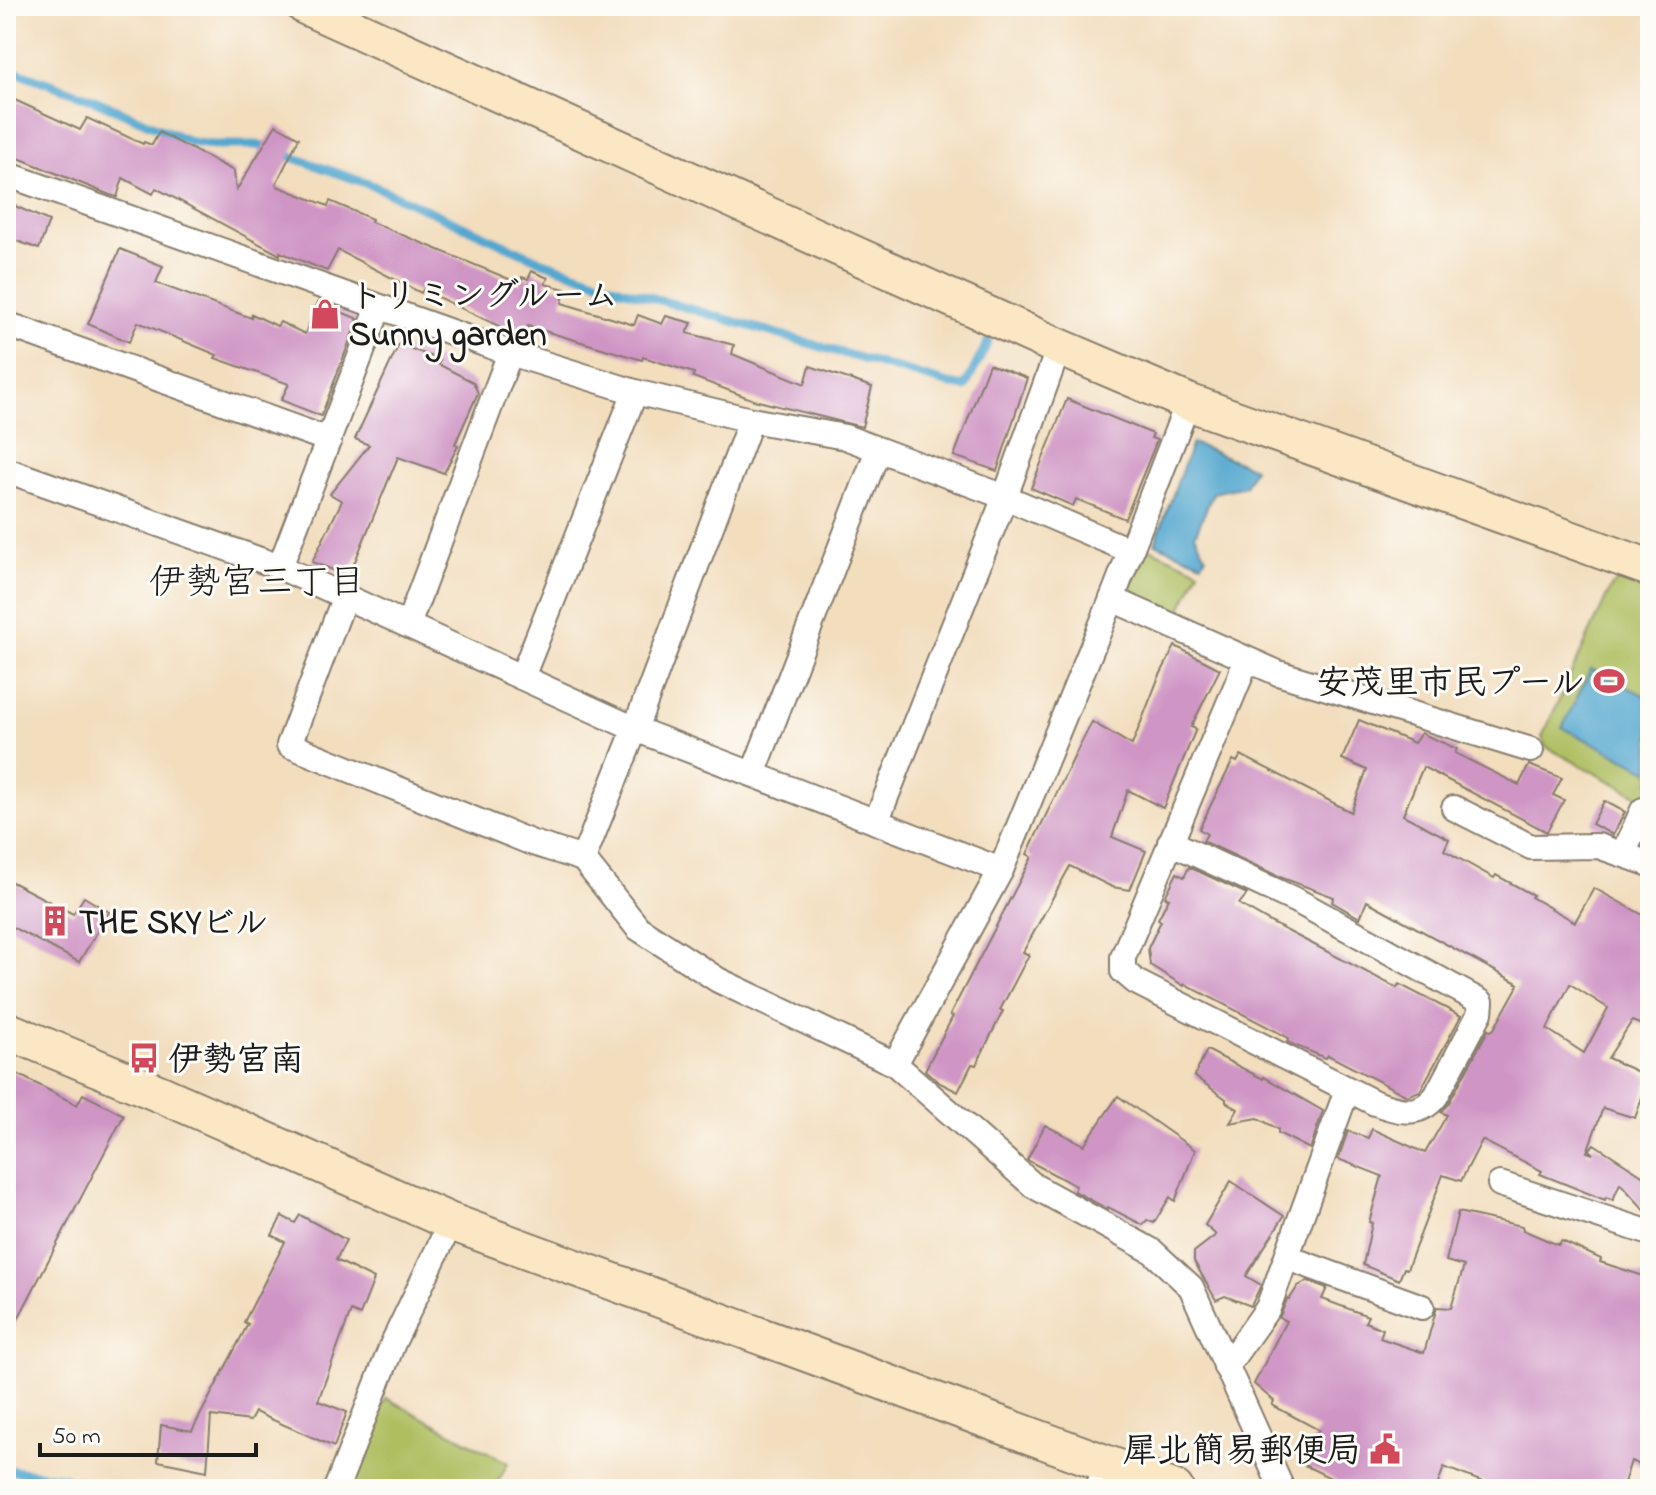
<svg xmlns="http://www.w3.org/2000/svg" width="1656" height="1495" font-family="'Indie Flower','Klee One',sans-serif">
	<rect width="100%" height="100%" fill="#fdfcf7"/>
	<filter id="ink" filterUnits="userSpaceOnUse"><feTurbulence type="fractalNoise" baseFrequency=".0125" numOctaves="2"/><feDisplacementMap in="SourceGraphic" scale="16" xChannelSelector="R" yChannelSelector="G"/><feConvolveMatrix kernelMatrix="1 2 1 2 8 2 1 2 1" color-interpolation-filters="sRGB"/></filter>
	<filter id="wash" filterUnits="userSpaceOnUse"><feTurbulence type="fractalNoise" baseFrequency=".006" numOctaves="4" result="noise"/><feDisplacementMap in="SourceGraphic" scale="32" xChannelSelector="R" yChannelSelector="G"/><feGaussianBlur stdDeviation="1.8" result="paint"/><feColorMatrix in="noise" values="0 0 0 0 0 0 0 0 0 0 0 0 0 0 0 0 0 1.4 0 .05"/><feComposite in="paint" operator="in"/></filter>
	<g filter="url(#wash)">
		<rect width="100%" height="100%" fill="#f2ddbd"/>
		<!-- green -->
		<g fill="#afbe61" stroke="#666d3e" stroke-width="2">
			<polygon points="1147,547 1199,570 1178,616 1137,598 1130,587"/>
			<polygon points="1625,575 1650,584 1650,802 1546,747 1542,737 1611,587"/>
			<polygon points="386,1398 508,1463 494,1489 351,1489"/>
		</g>
		<!-- water -->
		<g fill="#54a7cf" stroke="#386276" stroke-width="2">
			<polygon points="1192,443 1254,468 1245,486 1213,493 1195,535 1206,556 1202,563 1155,543"/>
			<polygon points="1591,669 1650,698 1650,771 1562,728"/>
		</g>
		<g fill="none" stroke-linecap="round" stroke-linejoin="round">
			<!-- stream -->
			<g stroke="#54a7cf" stroke-width="9">
				<polyline points="6,68 87,97 191,142 211,145 258,145 374,186 543,262 622,289 949,384 965,387 988,342"/>
				<polyline points="6,1470 65,1478 59,1489"/>
			</g>
		</g>
		<g id="blocks">
			<!-- building -->
			<g fill="#cf95c5" fill-rule="evenodd">
				<polygon points="6,96 80,130 87,118 143,144 144,142 152,145 159,132 234,171 236,191 276,125 299,138 276,184 277,186 328,206 330,201 372,219 371,222 521,284 522,277 528,279 532,271 548,278 545,284 565,289 562,303 634,325 638,315 662,324 666,316 692,323 687,333 734,345 732,354 805,384 810,366 872,387 862,427 754,400 693,377 694,373 643,357 642,360 528,326 522,341 515,339 501,334 503,328 423,290 421,293 338,250 327,271 280,252 280,255 156,188 153,194 123,178 117,197 110,195 6,153"/>
				<polygon points="6,202 49,221 39,249 6,237"/>
				<polygon points="120,249 163,266 156,283 251,318 252,314 277,326 280,322 305,334 318,302 358,319 321,416 281,400 289,384 215,358 217,355 138,322 129,342 88,324"/>
				<polygon points="399,344 440,360 438,364 473,382 478,393 455,444 458,446 444,473 398,457 349,576 312,562 342,501 330,494 369,445 355,439"/>
				<polygon points="989,364 1027,378 997,471 954,456"/>
				<polygon points="1067,399 1153,434 1151,438 1157,440 1125,519 1076,499 1073,506 1031,488"/>
				<polygon points="1175,646 1220,669 1191,727 1196,729 1163,808 1128,790 1112,837 1146,851 1130,890 1112,887 1070,866 1023,952 1029,955 1000,1010 1003,1011 976,1065 972,1064 958,1092 938,1082 925,1070 953,1016 950,1015 1032,857 1027,854 1078,749 1092,722 1132,745 1158,679"/>
				<path d="M1359,720L1414,743L1421,733L1457,749L1455,753L1519,785L1529,765L1562,778L1553,795L1564,800L1547,832L1423,767L1403,815L1449,839L1444,850L1494,878L1496,875L1533,895L1531,897L1575,922L1594,888L1650,919V1028L1632,1021L1608,1058L1649,1077L1635,1118L1603,1108L1587,1152L1593,1154L1589,1150L1594,1144L1650,1180V1216L1620,1183L1613,1200L1606,1197L1605,1200L1540,1174L1542,1171L1482,1140L1461,1181L1443,1175L1407,1269L1404,1268L1399,1280L1363,1265L1372,1223L1369,1222L1382,1176L1338,1159L1348,1131L1368,1138L1372,1129L1425,1153L1447,1115L1441,1112L1449,1103L1488,1030L1491,1031L1494,1029L1519,984L1367,901L1360,918L1332,902L1334,897L1280,877L1203,841L1207,834L1199,829L1233,760L1237,762L1241,755L1351,812L1367,770L1342,759ZM1570,984L1608,1008L1584,1053L1547,1029Z"/>
				<polygon points="1604,801 1625,812 1613,835 1592,824"/>
				<polygon points="1189,867 1247,894 1239,904 1272,923 1397,988 1399,984 1461,1016 1420,1091 1407,1096 1328,1055 1326,1058 1289,1043 1287,1041 1289,1038 1185,984 1184,986 1150,965 1148,948 1161,921 1158,919 1169,898 1165,897 1177,873 1184,877"/>
				<polygon points="6,879 73,914 84,897 109,912 79,962 6,924"/>
				<polygon points="1207,1050 1263,1079 1264,1077 1323,1111 1310,1149 1278,1133 1278,1129 1258,1118 1230,1123 1238,1109 1226,1102 1226,1099 1194,1076"/>
				<polygon points="6,1068 77,1105 83,1094 124,1115 6,1342"/>
				<polygon points="1118,1096 1195,1150 1175,1201 1170,1197 1154,1223 1147,1220 1143,1225 1108,1207 1107,1209 1074,1191 1076,1186 1027,1160 1045,1125 1084,1145"/>
				<polygon points="1231,1181 1284,1216 1246,1276 1261,1285 1251,1306 1225,1296 1216,1300 1194,1261 1194,1252 1216,1235 1205,1225"/>
				<polygon points="1458,1212 1522,1226 1523,1230 1558,1245 1562,1241 1601,1259 1600,1262 1650,1278 1650,1470 1631,1461 1622,1489 1501,1489 1444,1467 1436,1489 1353,1489 1298,1462 1319,1430 1272,1405 1274,1401 1254,1384 1286,1321 1279,1318 1287,1299 1289,1300 1298,1286 1308,1281 1327,1288 1322,1299 1368,1316 1365,1322 1383,1329 1380,1338 1424,1353 1437,1307 1451,1308 1464,1266 1446,1261"/>
				<polygon points="300,1215 346,1240 336,1260 374,1279 360,1315 351,1311 318,1401 347,1412 334,1447 255,1412 250,1421 211,1416 207,1471 158,1461 161,1425 192,1431 248,1324 244,1322 285,1242 272,1235 282,1216 295,1223"/>
			</g>
		</g>
	</g>
	<g filter="url(#ink)">
		<use href="#blocks" fill-opacity="0" stroke="#877c6c" stroke-width="2"/>
		<g fill="none" stroke-linecap="round" stroke-linejoin="round">
			<!-- street casing -->
			<g stroke="#877c6c" stroke-width="28">
				<g id="street">
					<polyline points="6,174 510,353 635,392 751,420 845,437 1005,497 1131,551"/>
					<polyline points="6,324 329,440"/>
					<polyline points="6,470 280,567 635,729 1001,870"/>
					<polyline points="280,567 379,307"/>
					<polyline points="345,596 289,745 530,842 583,859 638,928 718,980 895,1064 1034,1186 1152,1251 1191,1287 1282,1489"/>
					<polyline points="1112,599 1278,673 1531,750"/>
					<polyline points="408,625 510,353"/>
					<polyline points="522,677 635,392"/>
					<polyline points="753,774 878,450"/>
					<polyline points="1454,808 1531,847 1598,846 1650,864"/>
					<polyline points="876,822 1005,497 1059,347"/>
					<path d="M1170,842L1299,902L1481,1002L1480,1013L1436,1096C1419,1118 1399,1111 1375,1103L1136,982L1123,971V957L1240,677L1245,660"/>
					<polyline points="1623,854 1643,810"/>
					<polyline points="583,859 635,729 751,420"/>
					<polyline points="895,1064 1001,870 1112,599 1188,402"/>
					<polyline points="1500,1184 1650,1233"/>
					<polyline points="1288,1258 1422,1307"/>
					<polyline points="1226,1367 1268,1308 1347,1090"/>
					<polyline points="336,1489 393,1343 451,1222"/>
					<polyline points="1096,1489 1112,1464"/>
				</g>
			</g>
			<!-- secondary casing -->
			<g stroke="#877c6c" stroke-width="40">
				<g id="secondary">
					<polyline points="305,6 1059,347 1188,402 1650,568"/>
					<polyline points="6,1030 163,1095 451,1222 1175,1489"/>
				</g>
			</g>
			<!-- street -->
			<use href="#street" stroke="#fff" stroke-width="24"/>
			<!-- secondary -->
			<use href="#secondary" stroke="#fbe7c3" stroke-width="36"/>
		</g>
	</g>
	<!-- icons -->
	<defs>
		<g id="shop-bare" transform="scale(2.4)"><path d="M-5-2.5h2.3a2.7 3.5 0 0 1 5.4 0H5L5.5 6h-11ZM-1.5-2.5h3a1.5 2.3 0 0 0-3 0Z" fill="#d1495b" stroke="#fdfcf7" stroke-width="2.5" paint-order="stroke"/></g>
		<g id="stadium-bare" transform="scale(2.4)"><path d="M0-5a6.5 5 0 1 0 0 10a6.5 5 0 1 0 0-10ZM-3.5-1.8h7v3.6h-7Z" fill="#d1495b" stroke="#fdfcf7" stroke-width="2.5" paint-order="stroke"/></g>
		<g id="building-bare" transform="scale(2.4)"><path d="M-4-6H4V6H1V3H-1V6H-4ZM-2.5-4.3h1.7v1.8h-1.7ZM.8-4.3h1.7v1.8H.8ZM-2.5-1h1.7V.8h-1.7ZM.8-1h1.7V.8H.8Z" fill="#d1495b" stroke="#fdfcf7" stroke-width="2.5" paint-order="stroke"/></g>
		<g id="bus-bare" transform="scale(2.4)"><path d="M-5-6H5V4H4V6H2V4H-2V6H-4V4H-5ZM-3.5-4V0h7V-4ZM-3.5 1.2v1.5H-2V1.2ZM2 1.2v1.5H3.5V1.2Z" fill="#d1495b" stroke="#fdfcf7" stroke-width="2.5" paint-order="stroke"/></g>
		<g id="civic-bare" transform="scale(2.4)"><path d="M-.6-6.5H3V-4.5H.6V-3L4-1V1h2V6H-6V1h2V-1L-.6-3ZM-1.2 2.5V6h2.4V2.5Z" fill="#d1495b" stroke="#fdfcf7" stroke-width="2.5" paint-order="stroke"/></g>
	</defs>
	<g fill-rule="evenodd">
		<use href="#shop-bare" x="325" y="314"/>
		<use href="#stadium-bare" x="1609" y="681"/>
		<use href="#building-bare" x="55" y="921"/>
		<use href="#bus-bare" x="144" y="1058"/>
		<use href="#civic-bare" x="1385" y="1449"/>
	</g>
	<g text-anchor="middle" stroke-width="6" stroke-linejoin="round" paint-order="stroke">
		<!-- poi labels -->
		<g font-size="34" font-weight="bold" fill="#1c1c1c" stroke="#fdfcf7" text-anchor="start">
			<text x="349" y="306">トリミングルーム<tspan x="349" dy="39">Sunny garden</tspan></text>
			<text x="1585" y="693" text-anchor="end">安茂里市民プール</text>
			<text x="79" y="933">THE SKYビル</text>
			<text x="168" y="1070">伊勢宮南</text>
			<text x="1361" y="1461" text-anchor="end">犀北簡易郵便局</text>
		</g>
		<!-- neighbourhood labels -->
		<g font-size="36" fill="#1c1c1c" stroke="#fdfcf7">
			<text x="257" y="593">伊勢宮三丁目</text>
		</g>
	</g>
	<!-- margin -->
	<rect width="1656" height="1495" fill="none" stroke="#fdfcf7" stroke-width="32"/>
	<!-- scale -->
	<path d="M40 1443v12h216v-12" fill="none" stroke="#1c1c1c" stroke-width="4"/>
	<text x="52" y="1443" font-size="24" fill="#1c1c1c" stroke="#fdfcf7" stroke-width="6" paint-order="stroke">50 m</text>
</svg>
